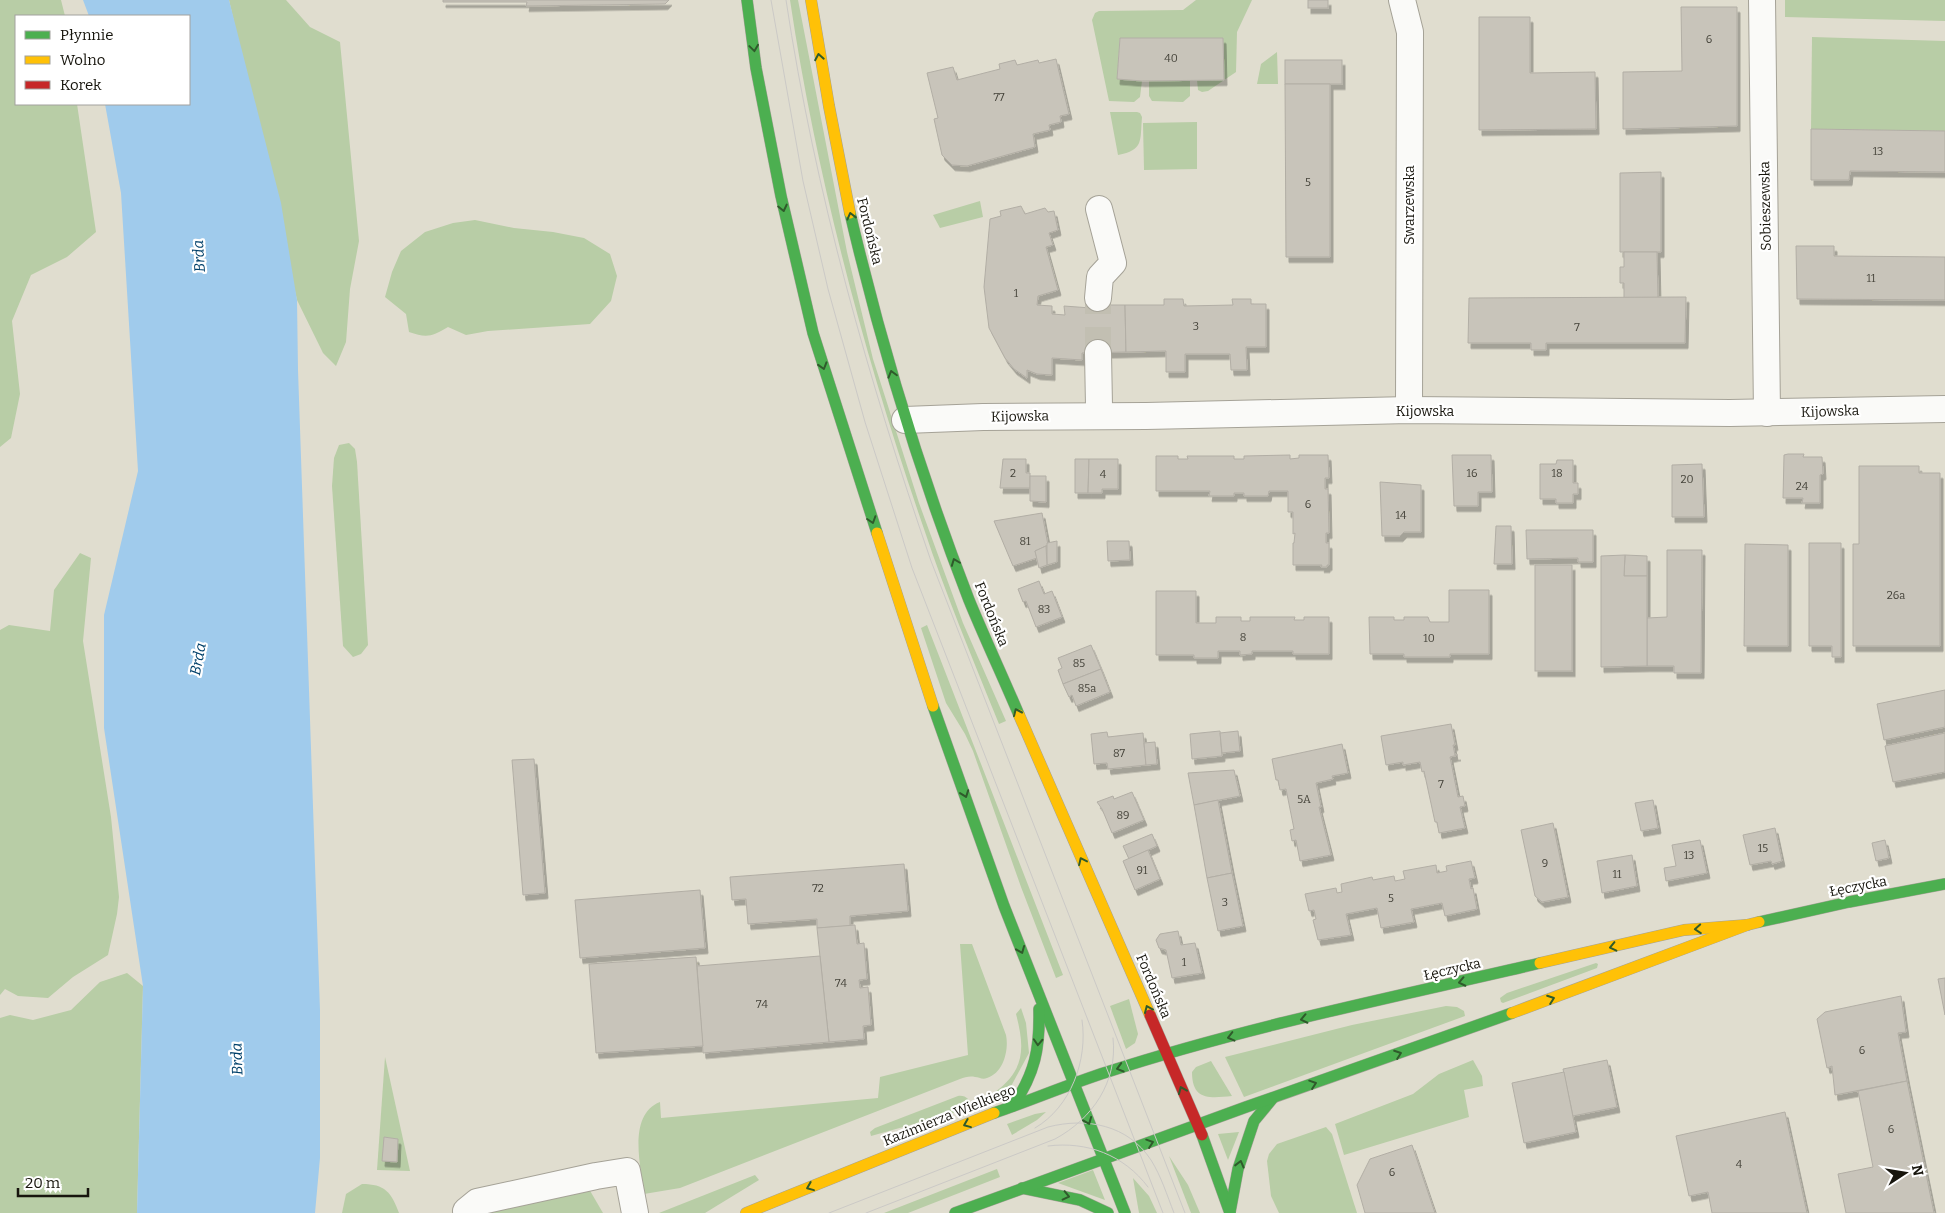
<svg xmlns="http://www.w3.org/2000/svg" width="1945" height="1213" font-family="Bitter,serif">
	<defs>
		<filter id="shadow"><feDropShadow dx="3" dy="5.5" stdDeviation="0" flood-color="#0004"/></filter>
	</defs>
	<rect width="100%" height="100%" fill="#e0ddcf"/>
	<!-- green -->
	<g fill="#b8cda6">
		<polygon points="0,0 61,0 65,16 16,16 16,104 77,104 96,232 67,257 31,275 12,321 20,394 11,438 0,447"/>
		<polygon points="229,0 286,0 310,27 340,42 359,241 350,289 346,342 336,366 323,353 297,300"/>
		<path d="M790,0H798L847,252L873,359L919,503L963,623L1006,721L999,724C973,660 946,595 924,529C865,358 817,180 790,0Z"/>
		<polygon points="1196,0 1252,0 1237,32 1236,72 1208,91 1202,92 1198,90 1197,80 1224,79 1223,38 1120,38 1117,79 1142,81 1140,97 1134,102 1109,101 1092,20 1095,13 1099,11 1183,10"/>
		<polygon points="1785,0 1945,0 1945,21 1785,17"/>
		<polygon points="1812,37 1945,41 1945,131 1811,129"/>
		<polygon points="1277,52 1278,84 1257,84 1261,64"/>
		<polygon points="1149,81 1190,81 1190,96 1183,102 1152,101 1149,96"/>
		<path d="M1110,112H1137L1140,113L1142,117C1140,141 1144,150 1118,155Z"/>
		<polygon points="1197,122 1197,169 1144,170 1143,123"/>
		<polygon points="980,201 983,217 940,228 933,215"/>
		<path d="M475,220L514,228L553,232L584,238L610,254L617,276L611,301L590,324L488,331L466,335L448,327C432,337 426,338 409,332L406,314L385,297L392,272L401,251L425,232L453,223Z"/>
		<polygon points="349,443 355,449 357,462 368,645 361,654 353,657 343,646 332,486 334,458 339,445"/>
		<polygon points="80,553 91,558 83,641 111,817 119,897 117,914 108,955 73,977 48,998 18,996 5,989 0,995 0,630 9,625 50,631 54,590"/>
		<polygon points="927,625 1063,975 1056,978 1021,887 973,751 965,734 946,703 921,628"/>
		<path d="M960,944H972L1006,1035C1009,1049 1004,1073 987,1078C982,1080 979,1077 975,1077C970,1076 965,1077 960,1079L680,1188L644,1194C641,1167 627,1115 660,1102L661,1118L878,1098L880,1077L968,1055Z"/>
		<polygon points="1596,963 1598,964 1597,968 1503,1003 1501,1002 1500,998 1507,993"/>
		<polygon points="127,973 143,986 137,1213 0,1213 0,1018 10,1015 33,1020 71,1010 100,982"/>
		<polygon points="1129,999 1138,1034 1135,1043 1126,1049 1110,1006"/>
		<polygon points="1446,1006 1457,1007 1464,1011 1465,1016 1244,1097 1225,1057 1352,1025"/>
		<path d="M1021,1008L1026,1023L1029,1053L1009,1090L996,1098L995,1092C1025,1070 1025,1048 1016,1014Z"/>
		<polygon points="385,1057 410,1171 377,1170"/>
		<polygon points="1473,1060 1482,1076 1483,1086 1464,1090 1469,1117 1344,1155 1335,1124 1413,1094 1439,1074"/>
		<path d="M1211,1061L1232,1096C1210,1098 1192,1101 1192,1072L1196,1067Z"/>
		<path d="M958,1096C966,1095 971,1100 971,1108L871,1136L870,1132L875,1128Z"/>
		<polygon points="1046,1112 1037,1120 1012,1135 1007,1124 1035,1114"/>
		<polygon points="1326,1127 1332,1134 1357,1213 1279,1213 1271,1196 1267,1161 1269,1154 1277,1144"/>
		<polygon points="1239,1132 1228,1160 1218,1134"/>
		<polygon points="1169,1156 1188,1185 1200,1213 1191,1213"/>
		<polygon points="997,1169 1000,1177 908,1213 884,1213"/>
		<polygon points="1093,1170 1105,1200 1058,1183"/>
		<polygon points="755,1175 759,1180 705,1213 659,1213"/>
		<polygon points="1133,1178 1149,1196 1157,1213 1139,1213"/>
		<path d="M362,1184C385,1184 391,1192 399,1213H342L346,1194Z"/>
		<polygon points="589,1189 603,1213 482,1213"/>
	</g>
	<!-- water -->
	<polygon fill="#a0cbec" points="83,0 229,0 281,203 297,300 298,370 320,1010 320,1158 315,1213 137,1213 143,986 104,728 104,615 138,471 121,193 105,104 189,104 189,16 89,16"/>
	<!-- building -->
	<g fill="#c8c4ba" stroke="#b2aea5" filter="url(#shadow)">
		<polygon points="443,0 669,0 665,4 526,6 527,2 443,2"/>
		<rect x="1308" y="0" width="20" height="8"/>
		<polygon points="1681,7 1737,7 1737,126 1623,129 1623,72 1682,71"/>
		<polygon points="1479,17 1530,17 1530,73 1595,72 1596,129 1479,130"/>
		<polygon points="1120,38 1223,38 1224,80 1142,81 1117,79"/>
		<polygon points="1056,59 1069,114 1060,116 1061,122 1049,125 1050,130 1033,134 1035,147 967,166 952,165 942,155 934,119 938,118 927,73 953,67 957,80 1000,69 999,64 1015,60 1017,65 1038,60 1039,63"/>
		<rect x="1285" y="60" width="57" height="24"/>
		<polygon points="1285,84 1330,84 1330,257 1286,257"/>
		<polygon points="1811,129 1945,131 1945,172 1850,171 1849,180 1811,180"/>
		<polygon points="1661,172 1661,252 1620,252 1620,173"/>
		<polygon points="1021,206 1025,214 1045,208 1048,212 1054,211 1058,230 1049,233 1053,245 1046,247 1058,290 1038,296 1037,305 1052,306 1052,314 1065,315 1064,306 1091,308 1108,305 1125,305 1126,352 1082,353 1082,360 1052,358 1052,375 1037,374 1027,370 1027,378 1014,369 1005,358 989,328 984,287 990,219 1001,216 1000,211"/>
		<polygon points="1796,246 1834,246 1834,256 1945,257 1945,300 1797,299"/>
		<polygon points="1624,252 1657,252 1658,298 1624,298 1624,283 1620,283 1620,267 1624,267"/>
		<polygon points="1684,297 1686,297 1685,343 1546,343 1546,350 1531,350 1531,343 1468,343 1469,298"/>
		<polygon points="1164,299 1183,299 1184,306 1233,305 1232,299 1251,299 1251,304 1266,304 1266,347 1246,347 1247,370 1231,370 1230,354 1185,354 1185,372 1166,372 1166,351 1126,352 1125,305 1164,305"/>
		<polygon points="1788,454 1804,454 1803,457 1822,457 1823,474 1820,475 1820,503 1802,503 1803,498 1783,498 1784,455"/>
		<polygon points="1290,455 1290,459 1299,458 1299,455 1328,455 1329,478 1325,478 1325,489 1328,489 1329,533 1326,533 1326,543 1329,543 1329,565 1327,565 1327,567 1321,567 1322,565 1293,565 1293,543 1294,543 1295,533 1293,534 1293,512 1288,512 1288,491 1269,491 1268,496 1244,496 1244,493 1234,493 1234,496 1209,496 1210,491 1156,491 1156,456 1178,456 1178,459 1188,459 1187,456 1234,456 1234,459 1244,459 1244,456"/>
		<polygon points="1452,455 1491,455 1492,492 1478,492 1478,506 1454,506"/>
		<polygon points="1003,459 1026,459 1026,473 1030,473 1030,488 1000,488"/>
		<polygon points="1075,459 1089,459 1088,493 1075,493"/>
		<polygon points="1089,459 1118,459 1118,489 1102,489 1102,493 1088,493"/>
		<polygon points="1557,460 1573,460 1573,483 1578,483 1578,494 1573,494 1573,503 1556,503 1556,499 1540,499 1540,464 1556,464"/>
		<polygon points="1702,464 1704,517 1672,517 1672,465"/>
		<polygon points="1859,466 1919,466 1919,473 1940,473 1940,646 1853,646 1853,544 1859,544"/>
		<polygon points="1030,476 1046,476 1046,502 1030,501"/>
		<polygon points="1380,482 1421,485 1421,532 1404,532 1400,536 1382,536"/>
		<polygon points="1042,513 1048,545 1035,551 1037,558 1013,566 994,521"/>
		<polygon points="1496,526 1511,526 1512,564 1494,564"/>
		<polygon points="1526,530 1593,530 1593,562 1578,562 1578,558 1527,559"/>
		<polygon points="1057,541 1057,562 1047,565 1047,543"/>
		<polygon points="1107,541 1129,541 1130,560 1108,561"/>
		<polygon points="1809,543 1841,543 1841,657 1832,657 1832,646 1809,646"/>
		<polygon points="1745,544 1788,545 1788,646 1744,646"/>
		<polygon points="1046,546 1047,565 1039,568 1035,551"/>
		<polygon points="1667,550 1702,550 1701,673 1674,673 1674,666 1647,666 1647,618 1667,617"/>
		<polygon points="1625,555 1647,556 1647,576 1624,576"/>
		<polygon points="1625,555 1624,576 1647,576 1647,666 1601,667 1601,556"/>
		<rect x="1535" y="565" width="37" height="106"/>
		<polygon points="1039,581 1044,594 1052,591 1062,617 1036,627 1026,601 1023,602 1018,589"/>
		<polygon points="1449,590 1489,590 1489,654 1450,654 1450,657 1404,657 1404,654 1370,654 1369,617 1394,617 1394,620 1404,620 1404,617 1428,617 1430,622 1449,622"/>
		<polygon points="1156,591 1196,591 1196,623 1216,623 1216,617 1241,617 1241,621 1250,621 1250,617 1295,617 1294,620 1304,620 1304,617 1329,617 1329,654 1293,654 1293,651 1252,651 1252,654 1240,655 1240,651 1218,651 1218,658 1194,658 1194,655 1156,655"/>
		<polygon points="1091,645 1101,669 1063,684 1058,670 1062,668 1058,658"/>
		<polygon points="1101,669 1110,692 1076,706 1072,695 1069,697 1063,684"/>
		<polygon points="1945,690 1945,727 1884,740 1877,704"/>
		<polygon points="1451,724 1455,745 1453,745 1455,755 1458,755 1450,757 1458,797 1463,796 1465,806 1460,807 1465,828 1439,833 1437,822 1435,822 1424,771 1422,772 1420,762 1403,765 1403,762 1386,765 1381,736"/>
		<polygon points="1220,731 1222,756 1192,759 1190,734"/>
		<polygon points="1238,731 1240,751 1222,753 1220,733"/>
		<polygon points="1107,732 1108,737 1143,733 1146,765 1108,769 1107,763 1094,764 1091,734"/>
		<polygon points="1945,733 1945,772 1893,782 1885,746"/>
		<polygon points="1155,742 1157,764 1146,765 1144,743"/>
		<polygon points="1342,744 1348,773 1332,776 1333,779 1316,783 1321,807 1319,807 1331,855 1300,861 1296,840 1292,841 1290,830 1294,829 1286,789 1280,790 1278,780 1276,780 1272,759"/>
		<polygon points="534,759 545,893 523,895 512,760"/>
		<polygon points="1234,770 1240,796 1194,805 1188,773"/>
		<polygon points="1132,792 1144,820 1112,833 1102,809 1097,802 1113,796 1114,799"/>
		<polygon points="1218,800 1232,873 1207,878 1194,805"/>
		<polygon points="1653,800 1658,828 1641,831 1635,803"/>
		<polygon points="1553,823 1568,897 1542,902 1535,896 1521,830"/>
		<polygon points="1775,828 1782,861 1772,864 1771,861 1750,865 1743,835"/>
		<polygon points="1152,834 1157,846 1129,859 1123,846"/>
		<polygon points="1700,840 1707,873 1666,881 1664,868 1676,866 1672,845"/>
		<polygon points="1885,840 1889,858 1876,861 1872,843"/>
		<polygon points="1148,850 1160,879 1135,890 1123,861"/>
		<polygon points="1632,855 1637,886 1602,893 1597,861"/>
		<polygon points="1471,861 1475,878 1469,879 1471,889 1473,888 1477,909 1445,916 1442,903 1411,909 1414,922 1381,928 1377,908 1346,914 1351,935 1318,940 1313,920 1316,919 1314,910 1309,911 1305,894 1336,888 1337,893 1342,892 1341,884 1372,877 1373,880 1394,876 1395,881 1405,879 1403,871 1436,865 1437,873 1447,871 1446,866"/>
		<polygon points="904,864 908,911 850,916 850,926 817,928 817,919 748,924 746,899 732,900 730,877"/>
		<polygon points="1232,873 1243,926 1218,931 1207,878"/>
		<polygon points="700,890 705,948 580,958 575,900"/>
		<polygon points="855,925 857,944 864,943 867,979 859,980 860,988 868,987 871,1025 863,1026 864,1039 829,1042 817,928"/>
		<polygon points="1178,931 1181,945 1195,943 1202,973 1172,978 1166,950 1159,948 1156,940 1160,934"/>
		<polygon points="820,956 829,1042 703,1053 697,966"/>
		<polygon points="696,957 703,1046 596,1053 589,964"/>
		<polygon points="1945,978 1945,1015 1938,979"/>
		<polygon points="1901,996 1906,1032 1898,1033 1907,1081 1835,1095 1832,1066 1827,1068 1817,1019 1825,1012"/>
		<polygon points="1607,1060 1617,1107 1573,1116 1563,1069"/>
		<polygon points="1564,1072 1576,1132 1524,1143 1512,1083"/>
		<polygon points="1907,1081 1934,1213 1846,1213 1838,1174 1873,1167 1858,1091"/>
		<polygon points="1785,1112 1807,1213 1712,1213 1708,1192 1689,1196 1676,1136"/>
		<polygon points="384,1137 398,1139 397,1162 382,1161"/>
		<polygon points="1412,1145 1435,1213 1365,1213 1357,1185 1370,1159"/>
	</g>
	<g fill="none" stroke-linecap="round" stroke-linejoin="round">
		<!-- street-tunnel -->
		<polyline stroke="#c2bfb2" stroke-width="26" stroke-dasharray="26 13" stroke-linecap="butt" points="1098,353 1098,298"/>
		<!-- street casing -->
		<g stroke="#a5a297" stroke-width="28">
			<g id="street">
				<polyline points="1402,0 1410,32 1409,410"/>
				<polyline points="1762,0 1767,413"/>
				<polyline points="1098,298 1100,277 1113,263 1099,209"/>
				<polyline points="1098,353 1099,406 1102,415"/>
				<polyline points="905,420 983,417 1146,416 1409,410 1730,413 1945,409"/>
				<polyline points="467,1213 466,1211 477,1202 596,1176 627,1171 635,1213"/>
			</g>
		</g>
		<!-- fast casing -->
		<g stroke="#a5a297" stroke-width="12">
			<g id="fast">
				<polyline points="747,0 756,68 781,196 813,333 877,533"/>
				<path d="M850,213C881,345 920,474 969,600C985,639 1003,677 1019,715"/>
				<polyline points="933,706 1004,906 1125,1213"/>
				<polyline points="1759,922 1849,902 1945,884"/>
				<path d="M1013,1106C1035,1073 1040,1049 1039,1009"/>
				<path d="M994,1113C1032,1100 1069,1084 1107,1072C1249,1026 1395,997 1540,963"/>
				<polyline points="1202,1135 1230,1213"/>
				<polyline points="1022,1188 1080,1200 1108,1213"/>
				<polyline points="1230,1212 1238,1169 1254,1121 1273,1098"/>
				<polyline points="955,1213 1246,1107 1512,1013"/>
			</g>
		</g>
		<!-- slow casing -->
		<g stroke="#a5a297" stroke-width="12">
			<g id="slow">
				<polyline points="811,0 829,106 850,213"/>
				<polyline points="877,533 933,706"/>
				<polyline points="1019,715 1150,1015"/>
				<polyline points="1540,963 1684,930 1747,925"/>
				<polyline points="1512,1013 1747,925 1759,922"/>
				<polyline points="746,1213 994,1113"/>
			</g>
		</g>
		<!-- jam casing -->
		<g stroke="#a5a297" stroke-width="12">
			<polyline id="jam" points="1150,1015 1202,1135"/>
		</g>
		<!-- street -->
		<use href="#street" stroke="#fafaf8" stroke-width="26"/>
		<!-- fast -->
		<use href="#fast" stroke="#4caf50" stroke-width="11"/>
		<!-- slow -->
		<use href="#slow" stroke="#ffc107" stroke-width="11"/>
		<!-- jam -->
		<use href="#jam" stroke="#c62828" stroke-width="11"/>
		<!-- tram -->
		<g stroke="#cbc9c6" stroke-width="1">
			<polyline points="771,0 803,181 828,289 865,422 912,568 1163,1213"/>
			<path d="M786,0C815,192 868,379 931,561L1185,1213"/>
			<path d="M1035,1128C1071,1107 1088,1060 1082,1020"/>
			<path d="M1048,1146C1087,1141 1124,1155 1148,1187"/>
			<path d="M829,1213L1048,1127C1087,1117 1128,1125 1151,1160C1161,1176 1167,1195 1174,1213"/>
			<path d="M866,1213L1055,1139C1092,1119 1118,1082 1113,1038"/>
		</g>
	</g>
	<!-- one-way arrows -->
	<defs><path id="oneway-chevron" d="M-2-3.5L2.5 0L-2 3.5" fill="none" stroke-width="1.6" stroke-linecap="round" stroke-linejoin="round" transform="scale(1.25)"/></defs>
	<g stroke="#2f5a2b">
		<use href="#oneway-chevron" transform="translate(754 48) rotate(82)"/>
		<use href="#oneway-chevron" transform="translate(819 57) rotate(-100)"/>
		<use href="#oneway-chevron" transform="translate(783 208) rotate(77)"/>
		<use href="#oneway-chevron" transform="translate(851 216) rotate(-104)"/>
		<use href="#oneway-chevron" transform="translate(823 366) rotate(73)"/>
		<use href="#oneway-chevron" transform="translate(892 374) rotate(-106)"/>
		<use href="#oneway-chevron" transform="translate(872 520) rotate(72)"/>
		<use href="#oneway-chevron" transform="translate(955 562) rotate(-111)"/>
		<use href="#oneway-chevron" transform="translate(1017 712) rotate(-114)"/>
		<use href="#oneway-chevron" transform="translate(965 794) rotate(70)"/>
		<use href="#oneway-chevron" transform="translate(1082 861) rotate(-115)"/>
		<use href="#oneway-chevron" transform="translate(1698 929) rotate(176)"/>
		<use href="#oneway-chevron" transform="translate(1613 947) rotate(167)"/>
		<use href="#oneway-chevron" transform="translate(1021 950) rotate(68)"/>
		<use href="#oneway-chevron" transform="translate(1462 982) rotate(168)"/>
		<use href="#oneway-chevron" transform="translate(1551 999) rotate(-20)"/>
		<use href="#oneway-chevron" transform="translate(1148 1009) rotate(-113)"/>
		<use href="#oneway-chevron" transform="translate(1304 1019) rotate(168)"/>
		<use href="#oneway-chevron" transform="translate(1231 1037) rotate(166)"/>
		<use href="#oneway-chevron" transform="translate(1038 1042) rotate(93)"/>
		<use href="#oneway-chevron" transform="translate(1398 1054) rotate(-20)"/>
		<use href="#oneway-chevron" transform="translate(1120 1068) rotate(164)"/>
		<use href="#oneway-chevron" transform="translate(1313 1084) rotate(-19)"/>
		<use href="#oneway-chevron" transform="translate(1182 1090) rotate(-113)"/>
		<use href="#oneway-chevron" transform="translate(1088 1121) rotate(68)"/>
		<use href="#oneway-chevron" transform="translate(967 1124) rotate(158)"/>
		<use href="#oneway-chevron" transform="translate(1150 1143) rotate(-19)"/>
		<use href="#oneway-chevron" transform="translate(1240 1164) rotate(-76)"/>
		<use href="#oneway-chevron" transform="translate(810 1187) rotate(158)"/>
		<use href="#oneway-chevron" transform="translate(1066 1196) rotate(13)"/>
	</g>
	<g text-anchor="middle" stroke-width="4.5" stroke-linejoin="round" paint-order="stroke">
		<!-- number labels -->
		<g font-size="11" fill="#444239">
			<text x="1709" y="43">6</text>
			<text x="1171" y="62">40</text>
			<text x="999" y="101">77</text>
			<text x="1878" y="155">13</text>
			<text x="1308" y="186">5</text>
			<text x="1871" y="282">11</text>
			<text x="1016" y="297">1</text>
			<text x="1196" y="330">3</text>
			<text x="1577" y="331">7</text>
			<text x="1013" y="477">2</text>
			<text x="1472" y="477">16</text>
			<text x="1557" y="477">18</text>
			<text x="1103" y="478">4</text>
			<text x="1687" y="483">20</text>
			<text x="1802" y="490">24</text>
			<text x="1308" y="508">6</text>
			<text x="1401" y="519">14</text>
			<text x="1025" y="545">81</text>
			<text x="1896" y="599">26a</text>
			<text x="1044" y="613">83</text>
			<text x="1243" y="641">8</text>
			<text x="1429" y="642">10</text>
			<text x="1079" y="667">85</text>
			<text x="1087" y="692">85a</text>
			<text x="1119" y="757">87</text>
			<text x="1441" y="788">7</text>
			<text x="1304" y="803">5A</text>
			<text x="1123" y="819">89</text>
			<text x="1763" y="852">15</text>
			<text x="1689" y="859">13</text>
			<text x="1545" y="867">9</text>
			<text x="1142" y="874">91</text>
			<text x="1617" y="878">11</text>
			<text x="818" y="892">72</text>
			<text x="1391" y="902">5</text>
			<text x="1225" y="906">3</text>
			<text x="1184" y="966">1</text>
			<text x="841" y="987">74</text>
			<text x="762" y="1008">74</text>
			<text x="1862" y="1054">6</text>
			<text x="1891" y="1133">6</text>
			<text x="1739" y="1168">4</text>
			<text x="1392" y="1176">6</text>
		</g>
		<!-- street labels -->
		<g font-size="14" fill="#17150d" stroke="#fff">
			<text transform="translate(1409 205) rotate(-90)" y="5">Swarzewska</text>
			<text transform="translate(1765 206) rotate(-91)" y="5">Sobieszewska</text>
			<text transform="translate(870 231) rotate(76)" y="5">Fordońska</text>
			<text x="1425" y="416">Kijowska</text>
			<text transform="translate(1830 411) rotate(-2)" y="5">Kijowska</text>
			<text transform="translate(1020 416) rotate(-1)" y="5">Kijowska</text>
			<text transform="translate(992 614) rotate(68)" y="5">Fordońska</text>
			<text transform="translate(1858 886) rotate(-11)" y="5">Łęczycka</text>
			<text transform="translate(1452 969) rotate(-13)" y="5">Łęczycka</text>
			<text transform="translate(1154 986) rotate(67)" y="5">Fordońska</text>
			<text transform="translate(949 1115) rotate(-22)" y="5">Kazimierza Wielkiego</text>
		</g>
		<!-- water labels -->
		<g font-size="15" font-style="italic" fill="#00406a" stroke="#fff">
			<text transform="translate(199 256) rotate(-94)" y="5">Brda</text>
			<text transform="translate(198 659) rotate(-79)" y="5">Brda</text>
			<text transform="translate(237 1059) rotate(-92)" y="5">Brda</text>
		</g>
	</g>
	<!-- legend -->
	<rect x="15" y="15" width="175" height="90" fill="#ffffff" stroke="#a2a19e"/>
	<rect x="25" y="31" width="25" height="8" fill="#4caf50" stroke="#a2a19e"/>
	<text x="60" y="40" font-size="15" fill="#17150d">Płynnie</text>
	<rect x="25" y="56" width="25" height="8" fill="#ffc107" stroke="#a2a19e"/>
	<text x="60" y="65" font-size="15" fill="#17150d">Wolno</text>
	<rect x="25" y="81" width="25" height="8" fill="#c62828" stroke="#a2a19e"/>
	<text x="60" y="90" font-size="15" fill="#17150d">Korek</text>
	<!-- north arrow -->
	<g transform="translate(1905 1173) rotate(78)" stroke="#ffffff" stroke-width="4" paint-order="stroke">
	<path d="M0-4L9 19L0 12L-9 19Z" fill="#17150d"/>
	<text y="-8" font-size="14" font-weight="bold" text-anchor="middle" fill="#17150d">N</text>
	</g>
	<!-- scale -->
	<path d="M18 1188v8h70v-8" fill="none" stroke="#17150d" stroke-width="2.5"/>
	<text x="25" y="1188" font-size="15" fill="#17150d" stroke="#ffffff" stroke-width="4" paint-order="stroke">20 m</text>
</svg>
